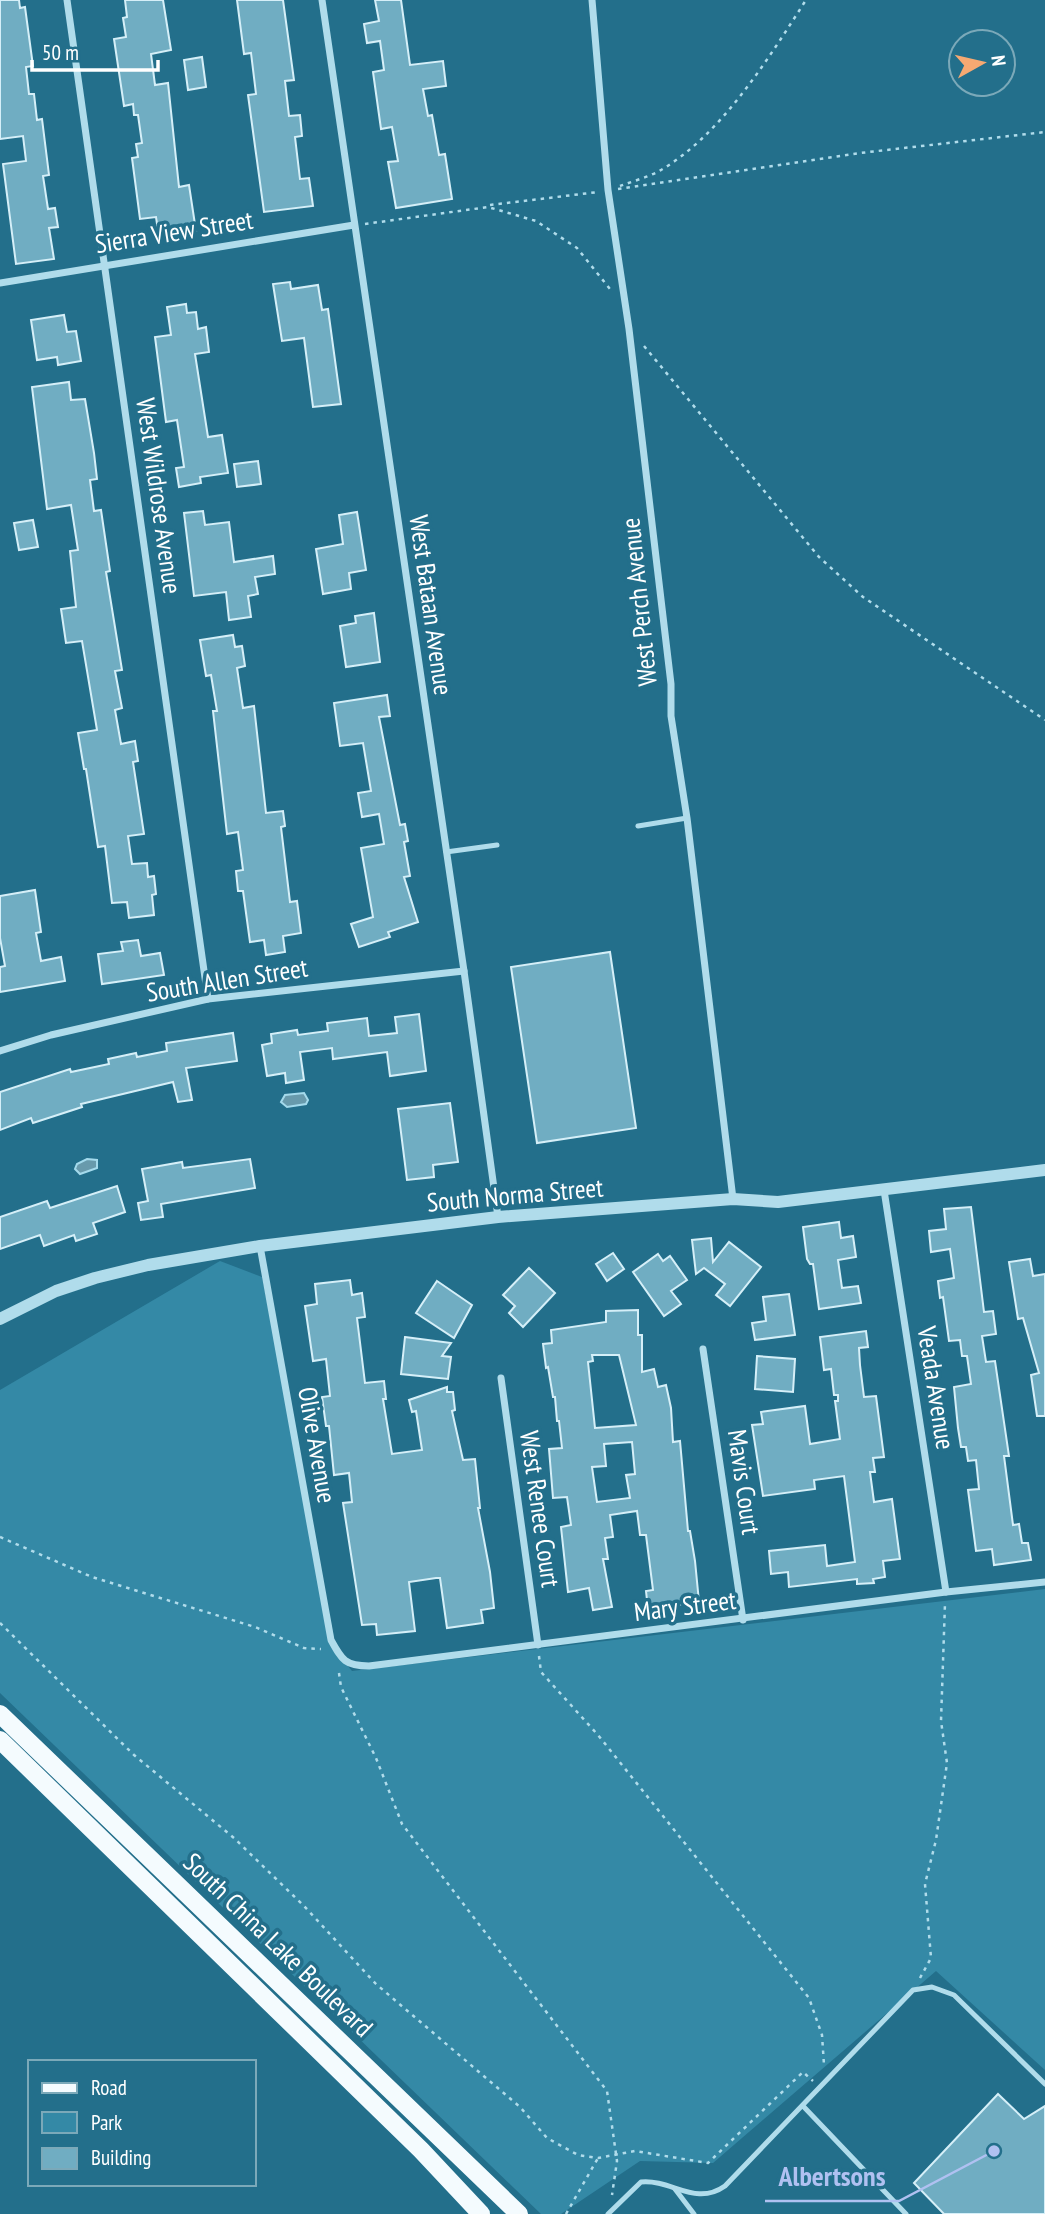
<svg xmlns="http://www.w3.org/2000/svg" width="1045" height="2214" font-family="'PT Sans Narrow',sans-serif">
	<rect width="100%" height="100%" fill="#236f8b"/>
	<!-- green -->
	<polygon fill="#3489a6" points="220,1261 262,1277 337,1653 352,1671 1045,1589 1045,2070 936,1971 713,2163 640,2161 561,2214 541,2214 0,1693 0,1390"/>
	<!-- water -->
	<g fill="#689aac" stroke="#a4daec" stroke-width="2">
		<polygon points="304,1093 308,1100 306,1104 287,1107 281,1102 285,1095"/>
		<polygon points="87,1159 97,1160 97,1168 80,1174 75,1169 77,1164"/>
	</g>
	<!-- building -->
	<g fill="#70adc2" stroke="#d5eff8" stroke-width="2" fill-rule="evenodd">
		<polygon points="0,0 19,0 20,8 25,7 33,66 26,67 29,94 34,94 37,120 42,119 49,175 43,176 48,209 55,208 58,227 49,228 54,259 16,264 3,164 26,161 23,136 0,139"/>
		<polygon points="125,0 163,0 171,50 151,54 155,85 168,83 179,187 189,185 196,231 159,237 156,217 140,219 132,158 138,157 136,144 142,143 138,115 134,115 133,104 124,106 114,39 126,37 123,18 127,17"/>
		<polygon points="237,0 283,0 294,80 285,81 289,116 300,115 302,136 295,137 300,179 309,178 313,206 264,212 248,95 256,94 251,53 244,54"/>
		<polygon points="375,0 401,0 410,65 443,61 446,86 423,89 428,116 432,115 439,155 445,154 452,199 396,208 388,162 398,161 392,127 381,129 373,72 384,70 380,41 367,43 364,24 379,21"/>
		<polygon points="202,57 206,87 188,90 184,60"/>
		<polygon points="290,282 291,289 318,285 322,310 328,309 341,404 313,407 304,338 282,341 273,284"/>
		<polygon points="186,304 187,313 196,312 198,329 206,327 209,352 195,354 208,437 222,435 228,473 200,477 201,483 179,487 176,468 184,467 177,420 166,422 155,337 171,335 167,307"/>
		<polygon points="64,315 67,332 76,331 81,361 58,365 57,357 37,360 31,320"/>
		<polygon points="69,382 71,400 85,399 94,453 97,479 90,480 94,511 101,510 110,571 106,572 122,670 115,671 122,708 115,710 121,744 135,741 138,761 133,762 144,834 128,836 132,864 147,863 148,877 154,876 156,894 152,895 154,915 129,918 127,902 112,903 105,846 98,847 86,769 84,769 78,733 97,730 82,641 66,643 61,609 76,607 70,551 78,550 71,505 47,509 32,387"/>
		<polygon points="258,461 261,484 237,487 234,464"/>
		<polygon points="203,511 205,525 229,522 234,562 273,556 275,574 255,577 258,594 248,596 251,617 229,620 226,592 194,596 184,513"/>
		<polygon points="357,512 366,570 349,573 351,589 323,594 316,549 343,544 339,515"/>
		<polygon points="33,520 38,547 19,550 14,523"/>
		<polygon points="374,613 380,662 346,667 340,626 356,623 355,616"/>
		<polygon points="233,635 235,647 242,646 245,666 237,668 243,708 254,706 266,813 283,811 285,826 281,827 290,902 297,901 301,933 283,936 285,952 266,955 264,940 250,942 243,891 238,891 236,871 243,870 238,832 227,834 213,711 217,711 211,675 206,676 200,640"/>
		<polygon points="387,695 390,716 379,717 400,825 405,824 408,841 404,842 410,876 404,877 418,922 388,932 390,937 359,947 351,924 373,917 361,848 384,844 379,814 362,817 358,793 371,791 363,743 340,746 334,703"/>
		<polygon points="35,890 41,932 36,933 41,961 61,957 65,981 0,992 0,967 5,966 0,938 0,896"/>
		<polygon points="138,940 141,956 160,953 164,975 102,984 98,954 123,951 121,942"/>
		<polygon points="610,952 636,1128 537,1143 511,967"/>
		<polygon points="419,1014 426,1071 390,1076 387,1052 333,1059 332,1048 300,1052 304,1080 286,1083 285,1073 267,1076 262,1045 272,1043 271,1034 297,1030 298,1035 328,1031 327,1023 367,1018 369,1036 397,1033 395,1017"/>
		<polygon points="233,1033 237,1061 186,1068 192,1100 178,1102 173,1082 81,1104 82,1107 33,1123 31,1118 0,1130 0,1092 70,1069 71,1072 109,1064 108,1059 136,1053 137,1057 167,1051 166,1043"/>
		<polygon points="450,1103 458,1162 433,1165 434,1177 407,1180 398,1109"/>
		<polygon points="250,1159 255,1188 161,1204 163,1217 141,1220 138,1203 148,1201 142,1169 182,1162 183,1168"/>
		<polygon points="117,1186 125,1212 93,1223 97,1234 76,1241 74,1235 44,1246 40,1235 0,1249 0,1217 47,1201 50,1208"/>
		<polygon points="971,1207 984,1312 993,1311 996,1334 982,1336 986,1362 995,1361 1009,1456 1004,1456 1013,1525 1019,1524 1022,1543 1028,1543 1031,1560 994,1565 992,1549 976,1551 968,1490 979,1489 976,1460 968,1461 966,1447 961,1447 958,1428 954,1387 971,1384 967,1356 962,1356 960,1340 949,1341 943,1297 940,1298 938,1281 954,1278 950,1249 931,1252 929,1231 946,1229 944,1209"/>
		<polygon points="839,1222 841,1238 853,1236 856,1257 838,1260 842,1288 858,1286 861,1303 819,1309 813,1264 810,1264 807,1259 803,1227"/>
		<polygon points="711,1238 713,1262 729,1242 761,1267 730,1306 716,1295 725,1284 704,1268 696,1274 692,1240"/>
		<polygon points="613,1253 624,1269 607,1281 596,1264"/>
		<polygon points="658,1254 663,1261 670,1256 687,1280 671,1291 681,1304 664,1316 633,1272"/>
		<polygon points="1030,1259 1033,1276 1045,1274 1045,1416 1037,1416 1031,1375 1039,1373 1023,1318 1018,1319 1009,1262"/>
		<polygon points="529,1268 555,1293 523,1327 509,1313 515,1306 503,1295"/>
		<polygon points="350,1280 352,1295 362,1293 365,1317 357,1318 365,1383 384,1381 386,1399 383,1399 392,1454 422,1450 416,1411 412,1412 409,1400 447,1387 447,1392 453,1392 455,1410 452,1411 463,1460 475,1459 480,1508 478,1508 490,1572 494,1608 481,1610 483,1623 447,1628 440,1578 436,1578 409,1582 415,1631 377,1635 376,1624 362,1625 343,1503 352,1502 349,1473 334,1475 329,1426 326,1426 322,1397 330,1396 326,1359 313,1361 305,1306 317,1304 315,1284"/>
		<polygon points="437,1281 472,1305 454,1338 416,1313"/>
		<polygon points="789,1294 795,1335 755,1340 752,1323 766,1321 763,1297"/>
		<path d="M638,1310V1335H642V1372L654,1369L658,1387L666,1385L671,1408L673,1442L680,1441L688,1531H690L695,1561L699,1602L648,1609L646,1591L653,1590L646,1535H640L637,1511L610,1515L613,1537L605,1538L608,1559H603L612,1607L593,1610L589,1588L568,1592L561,1527L571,1525L567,1497L553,1498L549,1449L562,1448L559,1421H557L555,1397H553L548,1367L546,1368L543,1344L552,1343L551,1330L606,1322V1311ZM592,1355H619L636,1425L595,1428L588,1362L593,1361ZM632,1442L635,1474L626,1475L630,1498L597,1502L592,1467L606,1466L604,1444Z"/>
		<polygon points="866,1331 868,1347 859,1348 860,1365 864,1397 876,1396 884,1457 873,1458 875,1472 870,1472 874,1502 892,1499 900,1559 883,1561 885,1577 873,1579 874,1583 857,1584 857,1579 789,1587 788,1572 771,1574 769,1551 825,1545 827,1566 855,1562 844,1476 814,1480 815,1489 763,1496 752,1425 763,1424 761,1412 805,1406 810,1444 840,1439 835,1401 838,1401 838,1395 834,1395 831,1369 824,1370 820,1337"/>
		<polygon points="405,1337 451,1343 442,1356 451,1357 448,1379 401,1374"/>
		<polygon points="757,1356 795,1359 793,1392 755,1389"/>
		<polygon points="998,2094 1024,2119 1045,2106 1045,2214 944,2214 914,2183"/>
	</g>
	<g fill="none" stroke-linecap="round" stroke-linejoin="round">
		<!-- path -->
		<g stroke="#b0dceb" stroke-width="2.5" stroke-dasharray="3.5 5" stroke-linecap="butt">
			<path d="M620,186C633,181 649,177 661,170C722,134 768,59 806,0"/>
			<polyline points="618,189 860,153 1045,132"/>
			<polyline points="490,205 598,192"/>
			<polyline points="365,224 488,207 536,221 577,248 610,289"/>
			<polyline points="644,346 819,557 863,597 1045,720"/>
			<polyline points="0,1537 92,1577 255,1627 304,1648 321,1649"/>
			<polyline points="0,1623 134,1755 234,1838 304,1906 376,1984 520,2107 547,2138 578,2155 598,2158 635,2151 708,2163 803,2072 813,2081"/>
			<polyline points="539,1656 541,1672 598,1735 809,1998 822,2035 824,2065"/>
			<polyline points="339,1673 341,1687 376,1758 402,1824 607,2091 617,2161 612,2195"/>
			<polyline points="920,1978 931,1958 925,1884 936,1840 947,1763 941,1721 945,1603"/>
			<polyline points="566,2214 598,2158"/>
		</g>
		<!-- service -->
		<g stroke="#b0dceb" stroke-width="5">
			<polyline points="638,826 687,818"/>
			<polyline points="446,852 497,845"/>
			<polyline points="803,2106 906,2214"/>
			<polyline points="675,2189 694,2214"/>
			<path d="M608,2214L641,2182C672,2179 695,2207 725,2186L913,1990L932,1987L954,1995L1045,2084"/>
		</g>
		<!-- minor -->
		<g stroke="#b0dceb" stroke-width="7">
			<polyline points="67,0 208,999"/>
			<polyline points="322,0 464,971 498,1217"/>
			<polyline points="592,0 608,190 629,329 671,684 671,716 687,818 733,1199"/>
			<polyline points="0,283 354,225"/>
			<polyline points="0,1051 51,1035 208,999 464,971"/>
			<polyline points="884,1190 946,1592"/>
			<path d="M260,1246L331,1640C342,1660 345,1666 369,1666L946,1592L1045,1582"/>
			<polyline points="703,1349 743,1620"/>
			<polyline points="501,1378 538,1645"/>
		</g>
		<!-- tertiary -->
		<polyline stroke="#b0dceb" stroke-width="12" points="0,1319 56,1291 95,1278 148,1265 260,1246 498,1217 733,1199 778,1202 1045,1170"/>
		<!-- primary -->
		<g stroke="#f4fbfe" stroke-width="18">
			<polyline points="0,1714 519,2214"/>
			<polyline points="0,1740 421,2150 481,2214"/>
		</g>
	</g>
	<g text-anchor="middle" stroke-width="7" stroke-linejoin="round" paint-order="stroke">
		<!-- street labels -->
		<g font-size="26" fill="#fff" stroke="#236f8b">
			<text transform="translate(174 232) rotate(-9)" y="9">Sierra View Street</text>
			<text transform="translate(159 496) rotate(82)" y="9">West Wildrose Avenue</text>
			<text transform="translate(639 602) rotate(-96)" y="9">West Perch Avenue</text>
			<text transform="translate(431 605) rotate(82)" y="9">West Bataan Avenue</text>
			<text transform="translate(227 980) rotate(-9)" y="9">South Allen Street</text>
			<text transform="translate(515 1195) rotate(-5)" y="9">South Norma Street</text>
			<text transform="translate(936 1388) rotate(81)" y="9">Veada Avenue</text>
			<text transform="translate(317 1445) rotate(80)" y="9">Olive Avenue</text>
			<text transform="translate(744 1482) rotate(82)" y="9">Mavis Court</text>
			<text transform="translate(540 1509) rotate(82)" y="9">West Renee Court</text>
			<text transform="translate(685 1606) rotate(-7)" y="9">Mary Street</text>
			<text transform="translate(278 1945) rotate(44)" y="9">South China Lake Boulevard</text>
		</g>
	</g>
	<!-- callouts -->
	<path fill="none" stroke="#b0c1f1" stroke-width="2.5" d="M994 2151L899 2201H765"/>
	<circle fill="#b0c1f1" stroke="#236f8b" stroke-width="2.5" cx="994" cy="2151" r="7"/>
	<g font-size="28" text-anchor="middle" font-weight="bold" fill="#b0c1f1" stroke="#236f8b" stroke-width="7" stroke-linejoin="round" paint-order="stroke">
		<text x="832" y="2186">Albertsons</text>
	</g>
	<!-- legend -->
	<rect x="28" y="2060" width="228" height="126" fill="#236f8b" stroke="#7ba9b9" stroke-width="2"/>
	<rect x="42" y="2083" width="35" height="10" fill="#f4fbfe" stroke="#7ba9b9" stroke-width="2"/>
	<text x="91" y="2095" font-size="21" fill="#ffffff">Road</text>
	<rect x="42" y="2112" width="35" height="21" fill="#3489a6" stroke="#7ba9b9" stroke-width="2"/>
	<text x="91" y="2130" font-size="21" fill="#ffffff">Park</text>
	<rect x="42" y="2148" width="35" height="21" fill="#70adc2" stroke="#7ba9b9" stroke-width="2"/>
	<text x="91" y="2165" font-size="21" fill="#ffffff">Building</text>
	<!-- north arrow -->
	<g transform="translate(982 63) rotate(82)"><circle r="33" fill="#236f8b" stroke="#7ba9b9" stroke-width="2"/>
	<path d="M0-5L12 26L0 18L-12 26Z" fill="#f6a972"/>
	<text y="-10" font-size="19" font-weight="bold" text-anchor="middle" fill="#ffffff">N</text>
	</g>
	<!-- scale -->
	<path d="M32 60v10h126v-10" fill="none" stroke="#ffffff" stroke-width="3.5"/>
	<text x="42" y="60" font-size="21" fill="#ffffff" stroke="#236f8b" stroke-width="5" paint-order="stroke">50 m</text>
</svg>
